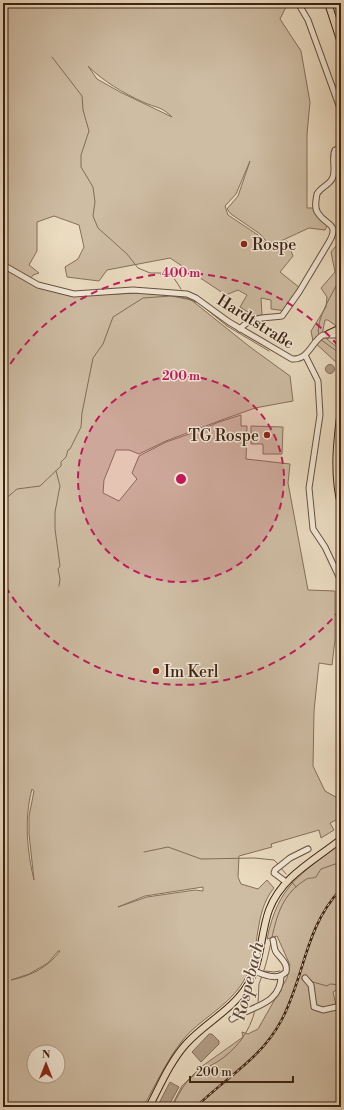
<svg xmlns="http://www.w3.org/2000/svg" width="344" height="1110" font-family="'Libre Bodoni',serif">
	<rect width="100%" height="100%" fill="#ebdcc1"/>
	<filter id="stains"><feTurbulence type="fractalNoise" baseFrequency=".005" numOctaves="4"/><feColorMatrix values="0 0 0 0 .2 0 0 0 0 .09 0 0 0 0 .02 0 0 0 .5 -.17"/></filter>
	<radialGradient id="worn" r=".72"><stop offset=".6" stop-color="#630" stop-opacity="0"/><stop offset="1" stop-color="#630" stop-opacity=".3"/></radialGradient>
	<!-- green -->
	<g fill="#cebca3" stroke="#866f5a" fill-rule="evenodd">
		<path d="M3,3H288L280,19L301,51L310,102L307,134V208H314L317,216L328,224L325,230L309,228L270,246L260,234L231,214L227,209L238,196L250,161L236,194L225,206L228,215L258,235L270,247L287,241L293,256L280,272L300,288L286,311L271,309V300L261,298L262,315L254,316L240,307L247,295L238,290L226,295L170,258L107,270L99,281L67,277L65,267L78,259L84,247L79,225L54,216L37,222V251L29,265L39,273L33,275L28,282L38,287L72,296L137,293L172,295L190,299L250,347L290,376L293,401L255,408L219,421L166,441L139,454L129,450H116L104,480L103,493L119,501L137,479L132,473L139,456L166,442L195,432L219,422L241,415V426H247L246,459L290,464L288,483L308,590L335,591V640L332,665L319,663L314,711L313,766L325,791L341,800L338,819L330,823L334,830L321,838L319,830L271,844L272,847L239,856L238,877L241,884L258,889L267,880L274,888C253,913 261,950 246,977C233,1002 209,1014 190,1032C170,1052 157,1083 143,1107H3ZM88,66C103,81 123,93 143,102C156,108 161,106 172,117L120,92L97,79ZM32,789L34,791L29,816V834L34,880C27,851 24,818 32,789ZM203,887V891L195,890L147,897L118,907L145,896ZM58,951H60C48,967 31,976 11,980L29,974L48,963ZM34,1052H58V1076H34Z"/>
		<polygon points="329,3 341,3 341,40"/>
		<polygon points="341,240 341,319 336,326 328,320 325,320 322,335 338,348 337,363 313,341 311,331 326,307 327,297 321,288 335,272 331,252"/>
		<polygon points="251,426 283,427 282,454 263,454 263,444 251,444"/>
		<path d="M341,843V987L333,992L337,1009L341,1008V1107H171L182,1086L201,1067L243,1037L242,1032L248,1034L258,1029L287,978L290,965L277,936L267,939C278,885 300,875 341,843Z"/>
	</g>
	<!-- water -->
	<g fill="#b09d85" stroke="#826c57">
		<circle cx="330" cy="369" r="4.5"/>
		<polygon points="209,1034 212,1034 219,1041 219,1044 201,1062 192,1052"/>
		<polygon points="170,1082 179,1087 168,1107 157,1107"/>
	</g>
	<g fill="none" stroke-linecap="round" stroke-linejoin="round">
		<!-- stream -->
		<g stroke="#826c57" stroke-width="1">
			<polyline points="334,3 341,21"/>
			<polyline points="52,57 82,96 83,110 89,131 81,155 81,167 93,187 95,202 93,216 98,228 127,254 138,268 150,273 164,273 172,275 181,289"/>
			<path d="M319,336C314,321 334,291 341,277"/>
			<polyline points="320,339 338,352"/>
			<polyline points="56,471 60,486 55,512 55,529 60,566 58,569 60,579 59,586"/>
			<polyline points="3,501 17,489 40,486 61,466 61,462 66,457 68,450 70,449 81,427 82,413 93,358 103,344 113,317 143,298 171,296 187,299 199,303 227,326 269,351"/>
			<polyline points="144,852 168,847 201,859 254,858 274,860 278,864"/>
			<polyline points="281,868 286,874"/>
			<polyline points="292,882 296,887"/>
			<polyline points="265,971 274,972 280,971"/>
			<path d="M263,973C275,940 271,901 305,880C309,877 312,879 316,877L321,869L341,862"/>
			<polyline points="307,976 313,982 327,986 330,984 341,985"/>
			<polyline points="258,1004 259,984 262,976"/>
			<path d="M172,1107C178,1096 183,1084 193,1076C200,1070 209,1067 217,1062C236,1050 250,1032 255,1010"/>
		</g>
		<!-- minor-tunnel -->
		<polyline stroke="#c8b79e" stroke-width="5" stroke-dasharray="5 2.5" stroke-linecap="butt" points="291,975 305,978"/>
		<!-- minor casing -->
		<g stroke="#69503d" stroke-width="7">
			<g id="minor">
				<polyline points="298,3 308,20 341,111"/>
				<path d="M3,265L38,285L74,294L133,290L187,294L196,298L229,322L292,359C309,360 311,342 323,335H341"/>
				<path d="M240,329C251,316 266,318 282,316L299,292L329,242C340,223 326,226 318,213C314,208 316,200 317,194C321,187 329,185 332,179C337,170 331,159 335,150L341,148"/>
				<polyline points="305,355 318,381 320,415 309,488 313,529 325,547 341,581"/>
				<polyline points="286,882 274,873 275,870 290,858 308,849"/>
				<path d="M254,971C265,975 277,981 286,972C288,963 281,959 276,952C274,949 274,943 273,940"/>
				<polyline points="305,978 311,985 314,1007 323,1010 341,1006"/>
				<path d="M232,1019C251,1006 281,1005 281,976"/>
			</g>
		</g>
		<!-- major casing -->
		<g stroke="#3e2211" stroke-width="8">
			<g id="major">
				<polyline points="328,3 341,43"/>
				<polyline points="328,334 341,328"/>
				<path d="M341,409C337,440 333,473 341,505"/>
				<path d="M149,1107C160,1086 170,1062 186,1044C205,1023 232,1010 247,986C262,963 260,935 269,910C282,876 314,861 341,839"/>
			</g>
		</g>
		<!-- minor -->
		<use href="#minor" stroke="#f2e8d7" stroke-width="5"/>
		<!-- major -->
		<use href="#major" stroke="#ebdcc1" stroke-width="6"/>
		<!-- rail casing -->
		<g stroke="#3e2211" stroke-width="2.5">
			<path id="rail" d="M196,1107C225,1078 261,1059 281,1021C305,977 304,928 341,889"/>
		</g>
		<!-- rail -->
		<use href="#rail" stroke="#f2e8d7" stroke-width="1" stroke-dasharray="3" stroke-linecap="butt"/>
	</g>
	<!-- distance rings -->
	<circle cx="181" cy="479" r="103" fill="#c2185b" fill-opacity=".12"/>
	<g fill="none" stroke="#c2185b" stroke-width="2" stroke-dasharray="7 5">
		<circle cx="181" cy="479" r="103"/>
		<path d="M340 610A206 206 0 0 1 4 584M4 374A206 206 0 0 1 340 348"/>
	</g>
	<!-- markers -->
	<g fill="#8f2418" stroke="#f2e8d7" stroke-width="1.5">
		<circle cx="244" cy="244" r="4"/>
		<circle cx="267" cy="435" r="4"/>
		<circle cx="156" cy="671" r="4"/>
	</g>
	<g text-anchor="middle" stroke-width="3" stroke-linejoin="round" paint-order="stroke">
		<!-- poi labels -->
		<g font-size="16" fill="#3e2211" stroke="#f2e8d7" text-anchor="start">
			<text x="252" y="250">Rospe</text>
			<text x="259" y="441" text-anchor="end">TG Rospe</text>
			<text x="164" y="677">Im Kerl</text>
		</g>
		<!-- street labels -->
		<g font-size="16" fill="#3e2211" stroke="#f2e8d7">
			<text transform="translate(256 321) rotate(32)" y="6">Hardtstraße</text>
		</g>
		<!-- water labels -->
		<g font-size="17" font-style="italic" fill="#604734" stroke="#f2e8d7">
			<text transform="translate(248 981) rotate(-76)" y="6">Rospebach</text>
		</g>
	</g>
	<circle cx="181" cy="479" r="6" fill="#c2185b" stroke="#f2e8d7" stroke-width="2"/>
	<g font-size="12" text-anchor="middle" font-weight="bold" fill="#c2185b" stroke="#f2e8d7" stroke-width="3" stroke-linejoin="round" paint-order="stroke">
		<text x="181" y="277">400 m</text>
		<text x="181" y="380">200 m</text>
	</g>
	<!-- margin -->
	<rect width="344" height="1110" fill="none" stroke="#ebdcc1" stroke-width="16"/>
	<rect x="4" y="4" width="336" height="1102" fill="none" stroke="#3e2211" stroke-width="2"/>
	<rect x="8" y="8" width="328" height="1094" fill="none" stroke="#3e2211"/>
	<!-- north arrow -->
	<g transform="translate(46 1064)"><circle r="19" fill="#f2e8d7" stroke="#aa9988"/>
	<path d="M0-3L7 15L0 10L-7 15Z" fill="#8f2418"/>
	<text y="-6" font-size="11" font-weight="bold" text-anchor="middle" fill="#3e2211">N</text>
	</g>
	<!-- scale -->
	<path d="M190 1076v6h103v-6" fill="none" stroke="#3e2211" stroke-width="2"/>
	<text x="196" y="1076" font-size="12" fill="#3e2211" stroke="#f2e8d7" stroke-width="3" paint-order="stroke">200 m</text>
	<rect width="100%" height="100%" filter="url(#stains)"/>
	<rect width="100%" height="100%" fill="url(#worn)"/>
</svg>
